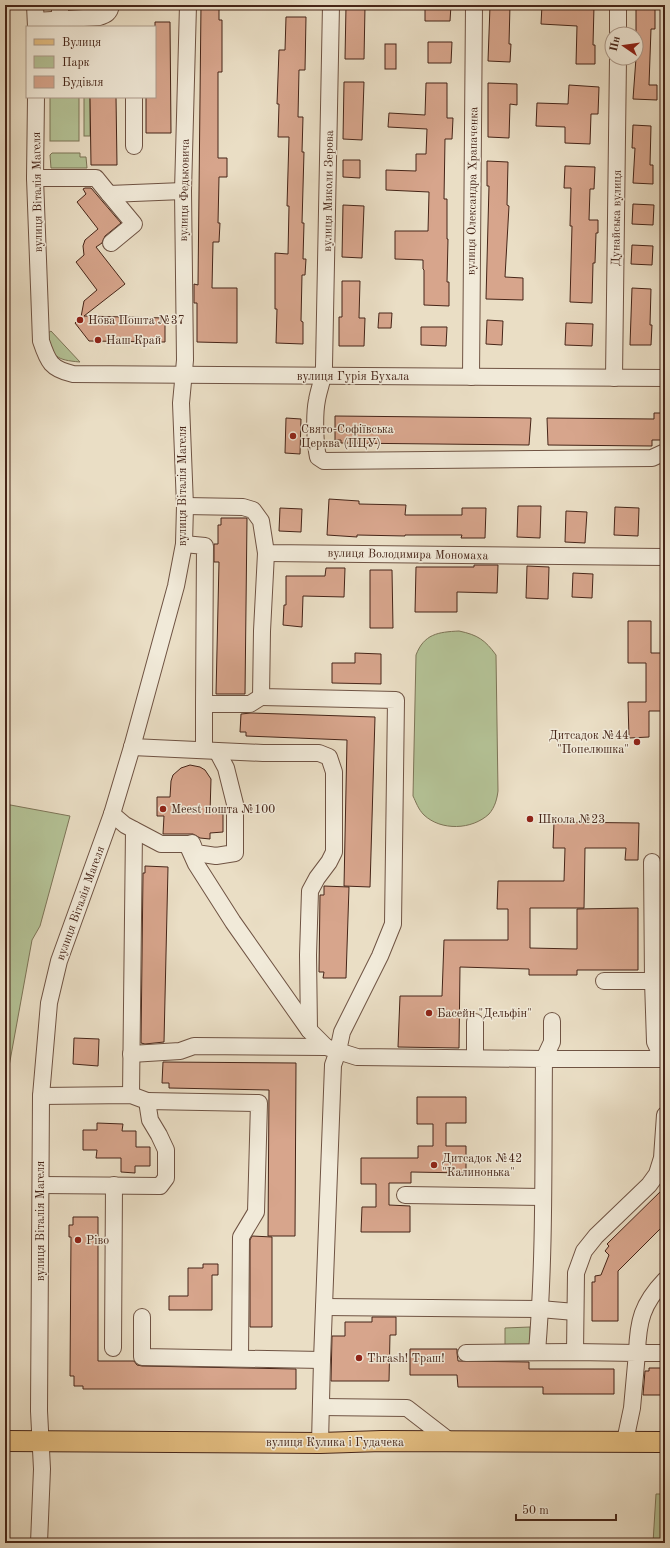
<svg xmlns="http://www.w3.org/2000/svg" width="670" height="1548" font-family="'Old Standard TT',serif">
	<rect width="100%" height="100%" fill="#eadec5"/>
	<filter id="stains"><feTurbulence type="fractalNoise" baseFrequency=".005" numOctaves="4"/><feColorMatrix values="0 0 0 0 .2 0 0 0 0 .09 0 0 0 0 .02 0 0 0 .5 -.17"/></filter>
	<radialGradient id="worn" r=".72"><stop offset=".6" stop-color="#630" stop-opacity="0"/><stop offset="1" stop-color="#630" stop-opacity=".3"/></radialGradient>
	<!-- green -->
	<g fill="#b4c296" stroke="#7d7457">
		<polygon points="5,5 6,33 5,362"/>
		<rect x="50" y="97" width="29" height="44"/>
		<rect x="84" y="97" width="6" height="39"/>
		<polygon points="52,153 80,153 80,157 86,157 87,168 51,168 50,155"/>
		<path d="M51,331L80,362C56,360 53,357 45,335Z"/>
		<path d="M459,631C478,635 485,640 496,655L498,791C497,799 495,807 489,814C472,830 441,831 424,815C418,809 416,802 413,796L416,655C424,634 438,632 459,631Z"/>
		<polygon points="5,804 70,816 40,926 32,940 6,1083 5,1095"/>
		<polygon points="530,1327 530,1346 505,1347 505,1328"/>
		<polygon points="656,1494 665,1494 665,1543 653,1543"/>
	</g>
	<!-- building -->
	<g fill="#d7a58c" stroke="#462518">
		<polygon points="201,5 219,5 219,20 222,20 222,72 218,72 218,158 227,158 227,177 219,177 218,223 220,223 219,242 213,242 212,288 237,288 237,343 197,342 197,303 194,303 194,284 198,285"/>
		<polygon points="425,5 451,5 450,21 425,21"/>
		<polygon points="498,5 510,5 509,44 511,44 510,62 488,61 490,6"/>
		<polygon points="542,5 594,6 593,45 595,45 595,64 576,64 577,26 541,24"/>
		<polygon points="636,5 655,5 655,29 651,29 649,85 657,85 657,100 633,99 636,58"/>
		<polygon points="346,6 365,7 364,59 345,59"/>
		<polygon points="286,17 306,17 305,70 299,70 298,117 303,117 302,152 304,152 302,223 304,223 303,259 306,259 305,275 302,275 301,321 303,322 303,344 276,343 277,309 275,309 275,253 288,254 289,206 287,206 289,137 278,137 279,104 277,104 279,50 285,50"/>
		<polygon points="155,22 170,22 171,133 146,133 146,97 155,97"/>
		<polygon points="428,42 452,42 451,63 428,63"/>
		<rect x="385" y="44" width="11" height="25"/>
		<polygon points="344,82 364,82 362,140 343,139"/>
		<polygon points="426,83 447,83 447,118 453,118 452,139 445,139 444,199 447,199 447,239 448,239 447,282 449,282 449,306 424,305 424,270 423,269 423,260 395,259 395,231 428,231 429,192 386,190 386,170 416,171 416,154 426,154 427,129 388,127 389,113 425,115"/>
		<polygon points="488,83 517,84 517,105 510,104 509,138 488,137"/>
		<polygon points="569,85 599,87 598,114 591,114 590,144 565,143 565,127 536,126 537,103 568,104"/>
		<polygon points="90,97 116,97 117,165 91,165"/>
		<polygon points="633,125 651,126 650,165 653,165 653,184 633,183 635,148 632,148"/>
		<polygon points="343,160 360,160 360,178 343,177"/>
		<polygon points="487,161 508,162 507,205 509,206 505,277 523,278 523,300 486,299 489,186 487,186"/>
		<polygon points="565,166 595,167 594,189 590,189 589,220 598,220 598,233 596,233 595,263 593,263 592,303 570,302 572,226 570,226 571,188 564,188"/>
		<polygon points="85,188 91,188 121,223 105,236 102,243 96,247 125,284 84,316 165,318 165,342 89,341 75,323 81,317 84,301 97,290 76,262 84,255 83,246 85,240 98,229 77,202 86,194 83,189"/>
		<polygon points="633,204 654,205 653,225 632,224"/>
		<polygon points="343,205 364,206 362,258 342,257"/>
		<polygon points="632,245 653,246 652,265 631,264"/>
		<polygon points="342,281 360,281 359,318 365,318 364,346 339,346 339,317 342,317"/>
		<polygon points="632,288 651,289 650,325 652,325 651,345 630,345"/>
		<polygon points="379,313 392,313 391,328 378,328"/>
		<polygon points="487,320 503,321 502,345 486,344"/>
		<polygon points="566,323 593,324 592,346 565,345"/>
		<polygon points="421,327 447,327 446,346 421,345"/>
		<polygon points="654,413 665,413 665,440 652,440 652,446 548,445 547,418 654,419"/>
		<polygon points="335,416 531,418 529,445 341,443 341,440 335,440"/>
		<polygon points="286,418 301,419 300,454 285,453"/>
		<polygon points="329,499 359,501 359,504 406,505 405,515 462,515 462,508 486,508 485,538 461,538 462,535 405,535 405,536 357,535 357,537 327,535"/>
		<polygon points="518,506 541,506 540,538 517,537"/>
		<polygon points="615,507 639,508 638,536 614,535"/>
		<polygon points="280,508 302,509 301,532 279,531"/>
		<polygon points="566,511 587,512 585,543 565,542"/>
		<polygon points="221,518 247,518 245,694 216,694 219,562 214,562 214,544 218,544 218,525 221,525"/>
		<polygon points="474,565 498,565 497,593 457,592 457,612 415,612 416,567 474,567"/>
		<polygon points="527,566 549,567 548,599 526,598"/>
		<polygon points="326,568 345,568 344,597 303,596 302,627 283,625 284,605 286,605 286,576 325,576"/>
		<polygon points="370,570 392,570 393,628 370,628"/>
		<polygon points="573,573 593,574 592,598 572,597"/>
		<polygon points="628,621 651,621 651,653 661,653 661,711 649,711 649,737 629,738 628,702 646,702 646,663 628,663"/>
		<polygon points="355,653 381,654 381,684 332,683 332,663 355,663"/>
		<polygon points="251,713 375,717 370,887 344,886 347,740 246,736 246,732 240,732 241,714"/>
		<polygon points="190,765 200,767 205,770 211,779 210,813 223,814 223,832 210,833 210,839 200,838 193,834 163,834 164,816 157,816 157,797 170,797 171,781 173,775 181,768"/>
		<polygon points="554,822 639,823 638,860 625,860 626,848 585,848 584,908 530,908 530,948 577,949 577,909 638,908 638,970 577,970 577,975 529,975 529,969 460,967 459,1048 398,1047 400,996 442,996 444,940 508,940 508,909 497,909 498,881 564,881 565,848 553,848"/>
		<polygon points="145,866 168,867 164,1042 145,1044 141,1043 143,873 145,873"/>
		<polygon points="324,886 349,887 346,978 323,978 324,972 319,972 320,895 324,895"/>
		<polygon points="74,1038 99,1039 98,1066 73,1064"/>
		<polygon points="163,1062 296,1063 295,1236 268,1236 269,1090 169,1088 169,1083 162,1083"/>
		<polygon points="417,1097 466,1097 466,1123 446,1123 446,1146 466,1146 466,1173 411,1172 411,1183 389,1183 389,1205 410,1206 410,1232 361,1232 362,1207 376,1207 376,1184 361,1184 361,1158 418,1158 418,1146 433,1146 433,1124 417,1124"/>
		<polygon points="97,1123 123,1124 122,1131 136,1131 136,1147 150,1147 150,1166 135,1166 135,1173 121,1172 121,1158 96,1158 97,1150 83,1150 83,1130 97,1130"/>
		<polygon points="665,1187 665,1224 618,1271 618,1321 592,1321 592,1282 595,1282 595,1276 601,1275 609,1255 605,1251 609,1246 607,1244"/>
		<polygon points="73,1217 98,1217 98,1361 134,1361 137,1365 142,1366 296,1369 296,1389 83,1389 83,1386 74,1386 74,1376 70,1376 71,1237 69,1237 69,1225 73,1225"/>
		<polygon points="252,1236 272,1237 272,1327 250,1327 250,1240"/>
		<polygon points="203,1264 218,1264 218,1275 212,1275 212,1310 169,1310 169,1296 188,1296 188,1268 203,1268"/>
		<polygon points="372,1317 396,1317 396,1335 390,1335 389,1381 331,1381 332,1336 345,1336 345,1322 372,1322"/>
		<polygon points="410,1349 457,1349 457,1353 458,1361 529,1362 529,1369 614,1369 614,1394 543,1394 543,1387 458,1387 457,1375 410,1375"/>
		<polygon points="649,1368 665,1368 665,1395 643,1395 645,1371 649,1371"/>
	</g>
	<g fill="none" stroke-linecap="round" stroke-linejoin="round">
		<!-- minor casing -->
		<g stroke="#6f5343" stroke-width="18">
			<g id="minor">
				<polyline points="35,5 36,27"/>
				<path d="M331,5L324,366C324,378 319,388 317,400C314,415 315,443 318,457L324,461L652,458L665,452"/>
				<polyline points="60,20 60,5"/>
				<path d="M36,21L99,17C106,15 110,13 111,5"/>
				<polyline points="618,34 618,5"/>
				<path d="M36,97L35,178L41,341C48,362 51,369 73,374L665,378"/>
				<polyline points="134,97 134,146"/>
				<polyline points="35,178 96,178 109,194 183,191"/>
				<polyline points="109,194 134,224 111,243"/>
				<polyline points="471,377 474,5"/>
				<polyline points="614,378 618,58"/>
				<polyline points="185,506 243,507 253,510 261,521 266,553 665,557"/>
				<polyline points="184,544 205,546 204,704"/>
				<path d="M266,553L262,631L261,697L396,700L393,924L380,956L342,1032L338,1051L357,1057L544,1059C543,1157 545,1255 537,1352"/>
				<polyline points="132,747 263,753 319,753 329,757 334,772 334,852 329,862 317,878 310,891 308,955 309,1030"/>
				<polyline points="204,750 204,704 250,704 261,697"/>
				<polyline points="112,814 125,825 161,844 187,844 196,864 233,922 309,1030 326,1047 338,1051 333,1065 322,1360 320,1443"/>
				<polyline points="189,844 192,843 196,853 216,856 235,853 235,804 226,768 217,751"/>
				<polyline points="604,981 653,981"/>
				<polyline points="552,1021 552,1042 544,1059 663,1059 655,1042 653,981 652,862"/>
				<polyline points="131,1054 180,1051 194,1046 326,1047"/>
				<polyline points="475,1058 475,1022"/>
				<polyline points="131,1095 134,830"/>
				<polyline points="147,1101 259,1103 256,1212 241,1237 240,1358"/>
				<polyline points="41,1185 160,1186 166,1178 166,1150 159,1135 150,1120 147,1101 131,1095 41,1096"/>
				<polyline points="405,1195 543,1197"/>
				<path d="M665,1280C642,1304 638,1321 637,1353H665"/>
				<polyline points="324,1307 540,1309 575,1312"/>
				<polyline points="142,1317 142,1357 322,1360"/>
				<polyline points="113,1348 114,1185"/>
				<polyline points="575,1352 576,1273 584,1251 596,1236 649,1185 657,1174 662,1158 665,1115"/>
				<polyline points="466,1353 575,1352 637,1353 632,1408 625,1441"/>
				<polyline points="321,1407 407,1408 451,1442"/>
				<polyline points="39,1543 42,1469 39,1411 41,1096 49,1003 59,961 112,814 132,747 176,586 184,544 185,506 181,403 185,360 183,191 188,5"/>
			</g>
		</g>
		<!-- major casing -->
		<g stroke="#462518" stroke-width="22">
			<polyline id="major" points="5,1441 320,1443 382,1441 665,1442"/>
		</g>
		<!-- minor -->
		<use href="#minor" stroke="#f1ead9" stroke-width="16"/>
		<!-- major -->
		<use href="#major" stroke="#e5bf82" stroke-width="20"/>
	</g>
	<!-- markers -->
	<g fill="#8f2418" stroke="#f1ead9" stroke-width="1.5">
		<circle cx="80" cy="320" r="4"/>
		<circle cx="98" cy="340" r="4"/>
		<circle cx="293" cy="436" r="4"/>
		<circle cx="637" cy="742" r="4"/>
		<circle cx="163" cy="809" r="4"/>
		<circle cx="530" cy="819" r="4"/>
		<circle cx="429" cy="1013" r="4"/>
		<circle cx="434" cy="1165" r="4"/>
		<circle cx="78" cy="1240" r="4"/>
		<circle cx="359" cy="1358" r="4"/>
	</g>
	<g text-anchor="middle" stroke-width="3" stroke-linejoin="round" paint-order="stroke">
		<!-- street labels -->
		<g font-size="12" fill="#462518" stroke="#f1ead9">
			<text transform="translate(184 190) rotate(-89)" y="4">вулиця Федьковича</text>
			<text transform="translate(328 191) rotate(-89)" y="4">вулиця Миколи Зерова</text>
			<text transform="translate(472 191) rotate(-89)" y="4">вулиця Олександра Храпаченка</text>
			<text transform="translate(37 192) rotate(-91)" y="4">вулиця Віталія Магеля</text>
			<text transform="translate(616 218) rotate(-89)" y="4">Дунайська вулиця</text>
			<text x="353" y="380">вулиця Гурія Бухала</text>
			<text transform="translate(182 486) rotate(-90)" y="4">вулиця Віталія Магеля</text>
			<text transform="translate(408 554) rotate(1)" y="4">вулиця Володимира Мономаха</text>
			<text transform="translate(80 903) rotate(-70)" y="4">вулиця Віталія Магеля</text>
			<text transform="translate(40 1221) rotate(-90)" y="4">вулиця Віталія Магеля</text>
			<text x="335" y="1446">вулиця Кулика і Гудачека</text>
		</g>
		<!-- poi labels -->
		<g font-size="12" fill="#462518" stroke="#f1ead9" text-anchor="start">
			<text x="88" y="324">Нова Пошта №37</text>
			<text x="106" y="344">Наш Край</text>
			<text x="301" y="433">Свято-Софіївська<tspan x="301" dy="14">Церква (ПЦУ)</tspan></text>
			<text x="629" y="739" text-anchor="end">Дитсадок №44<tspan x="629" dy="14">"Попелюшка"</tspan></text>
			<text x="171" y="813">Meest пошта №100</text>
			<text x="538" y="823">Школа №23</text>
			<text x="437" y="1017">Басейн "Дельфін"</text>
			<text x="442" y="1162">Дитсадок №42<tspan x="442" dy="14">"Калинонька"</tspan></text>
			<text x="86" y="1244">Ріво</text>
			<text x="367" y="1362">Thrash! Траш!</text>
		</g>
	</g>
	<!-- margin -->
	<rect width="670" height="1548" fill="none" stroke="#eadec5" stroke-width="20"/>
	<rect x="6" y="6" width="658" height="1536" fill="none" stroke="#462518" stroke-width="2"/>
	<rect x="10" y="10" width="650" height="1528" fill="none" stroke="#462518"/>
	<!-- legend -->
	<rect x="26" y="26" width="130" height="72" fill="#f1ead9" stroke="#ad9b8c"/>
	<rect x="34" y="39" width="20" height="6" fill="#e5bf82" stroke="#ad9b8c"/>
	<text x="62" y="46" font-size="12" fill="#462518">Вулиця</text>
	<rect x="34" y="56" width="20" height="12" fill="#b4c296" stroke="#ad9b8c"/>
	<text x="62" y="66" font-size="12" fill="#462518">Парк</text>
	<rect x="34" y="76" width="20" height="12" fill="#d7a58c" stroke="#ad9b8c"/>
	<text x="62" y="86" font-size="12" fill="#462518">Будівля</text>
	<!-- north arrow -->
	<g transform="translate(624 46) rotate(283)"><circle r="19" fill="#f1ead9" stroke="#ad9b8c"/>
	<path d="M0-3L7 15L0 10L-7 15Z" fill="#8f2418"/>
	<text y="-6" font-size="11" font-weight="bold" text-anchor="middle" fill="#462518">Пн</text>
	</g>
	<!-- scale -->
	<path d="M516 1514v6h100v-6" fill="none" stroke="#462518" stroke-width="2"/>
	<text x="522" y="1514" font-size="12" fill="#462518" stroke="#f1ead9" stroke-width="3" paint-order="stroke">50 m</text>
	<rect width="100%" height="100%" filter="url(#stains)"/>
	<rect width="100%" height="100%" fill="url(#worn)"/>
</svg>
